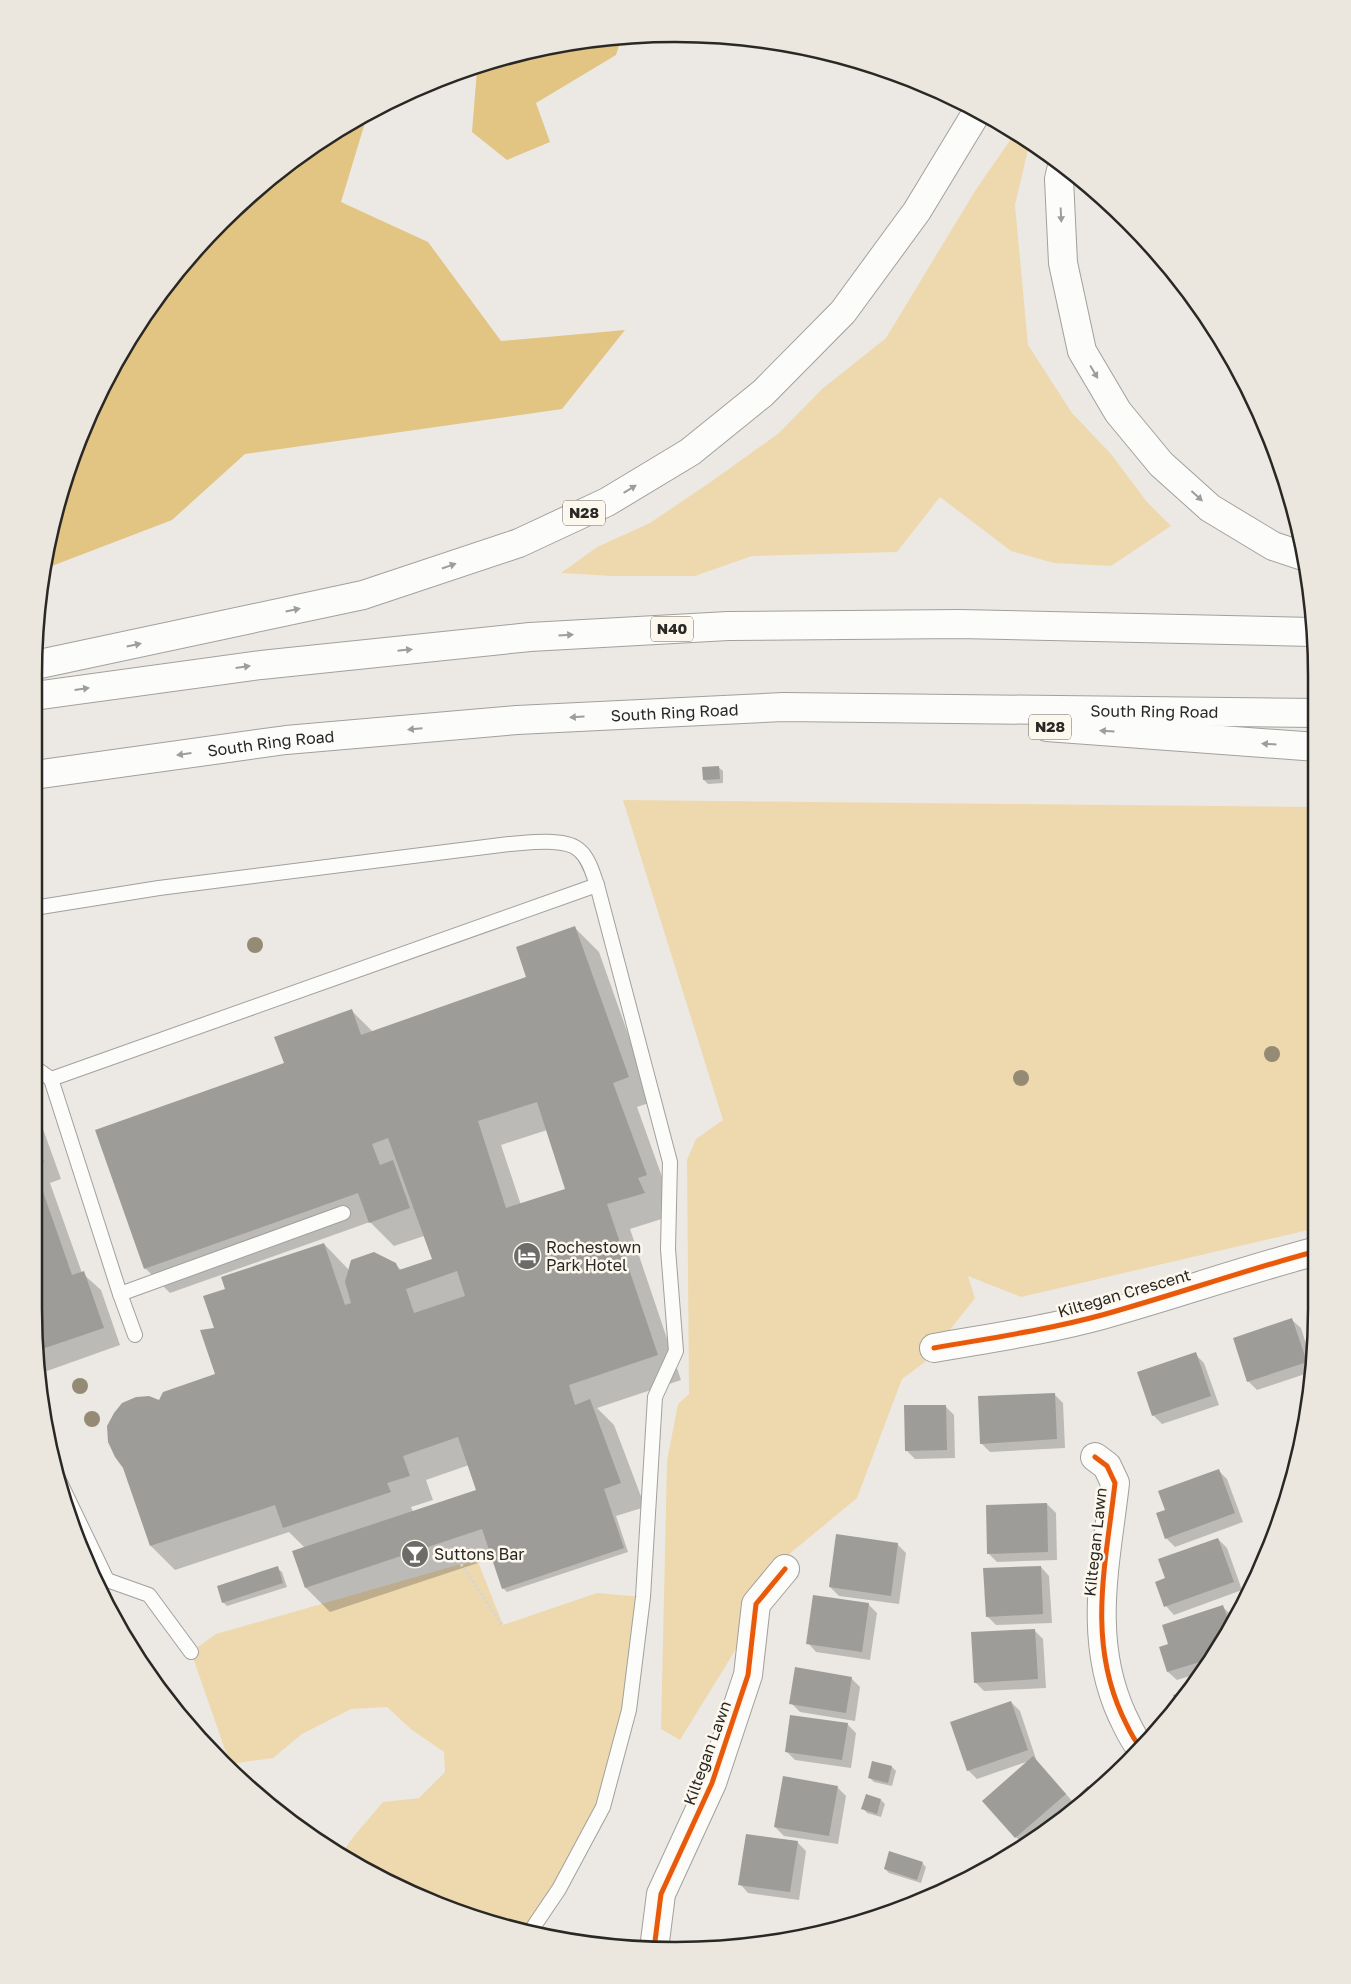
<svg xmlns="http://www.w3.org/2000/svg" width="1351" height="1984" font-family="'Golos Text',sans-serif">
	<rect width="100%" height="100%" fill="#ece9e4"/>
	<!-- green -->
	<g fill="#eed9af">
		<polygon points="1015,133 1030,141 1015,205 1028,345 1072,413 1111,454 1147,502 1171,526 1111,566 1054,563 1011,551 940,497 897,552 752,556 695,576 612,576 561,573 597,547 650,523 712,481 779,433 822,389 886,338 975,191"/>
		<polygon points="623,800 1317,807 1317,1228 1021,1297 968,1276 975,1298 949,1331 928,1335 925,1362 902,1379 857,1498 775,1566 741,1641 680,1740 661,1729 667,1461 678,1404 689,1394 687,1160 696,1139 723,1120"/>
		<polygon points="478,1562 503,1625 597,1593 643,1597 629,1710 603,1807 532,1929 430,1901 341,1854 354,1836 383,1802 419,1798 445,1772 444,1752 412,1730 387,1707 351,1709 302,1734 273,1758 230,1764 191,1652 216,1634 461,1564"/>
	</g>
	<!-- water -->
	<g fill="#e2c483">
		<polygon points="621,39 616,55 536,103 550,142 507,160 472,132 477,70 423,86 430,82 551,46"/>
		<polygon points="367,116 341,202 428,242 501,341 625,330 562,409 245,454 172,520 44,569 46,551 100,391 166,285 222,222 319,142"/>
	</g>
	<!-- shadow -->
	<g fill="#0003" fill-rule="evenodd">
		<polygon points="718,767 723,771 723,783 708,784 704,780"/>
		<path d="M575,928L599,952L652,1102L637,1107L670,1199L661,1203L668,1217L630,1229L681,1380L597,1408L614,1425L645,1507L616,1516L628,1552L507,1592L503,1588L493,1558L330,1612L306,1588L293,1552L305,1548L289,1532L175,1570L151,1546L160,1402L217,1374L215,1329L227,1290L324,1244L348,1269L349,1273L395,1264L401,1270L433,1260L424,1236L394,1246L370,1222L170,1293L145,1268L286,1064L352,1011L373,1032L528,977ZM547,1130L567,1190L521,1205L501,1145ZM469,1465L477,1491L413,1512L411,1507L433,1500L426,1480Z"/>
		<polygon points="34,1119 43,1129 61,1179 50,1183 82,1273 101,1290 120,1345 47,1371 41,1365 34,1309"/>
		<polygon points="1292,1320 1301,1328 1312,1363 1311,1372 1257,1390 1248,1381"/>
		<polygon points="1195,1354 1204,1363 1219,1405 1162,1424 1153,1415"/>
		<polygon points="1054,1394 1063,1403 1065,1448 990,1452 981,1443"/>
		<polygon points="945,1406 954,1415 955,1458 915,1459 906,1450"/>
		<polygon points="1218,1470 1227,1479 1243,1522 1175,1547 1166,1538 1167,1510"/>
		<polygon points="1047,1504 1056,1513 1057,1560 997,1562 988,1553"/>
		<polygon points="1218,1539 1227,1548 1242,1590 1174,1615 1166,1606 1166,1579"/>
		<polygon points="897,1544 906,1553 899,1604 839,1596 830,1587"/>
		<polygon points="1041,1567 1049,1576 1052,1623 996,1625 987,1616"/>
		<polygon points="277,1568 282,1572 287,1587 227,1606 223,1602"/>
		<polygon points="868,1604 877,1613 870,1660 816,1652 808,1643"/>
		<polygon points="1223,1607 1232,1616 1233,1620 1209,1665 1203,1672 1177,1680 1168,1672 1170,1645"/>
		<polygon points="1035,1631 1043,1639 1046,1688 984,1691 975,1682"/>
		<polygon points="851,1678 860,1687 855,1721 800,1712 791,1703"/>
		<polygon points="1011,1702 1020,1711 1036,1759 1035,1759 1073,1802 1066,1818 1047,1830 1045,1828 1023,1845 1016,1837 1029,1761 977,1779 968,1770"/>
		<polygon points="847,1724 856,1733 851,1768 795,1760 786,1751"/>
		<polygon points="892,1767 896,1771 892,1786 874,1782 869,1777"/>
		<polygon points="837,1787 846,1796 838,1844 784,1836 775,1827"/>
		<polygon points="881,1800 885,1804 881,1817 867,1813 863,1808"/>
		<polygon points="797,1842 806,1851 799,1900 748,1893 740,1884"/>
		<polygon points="922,1863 926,1867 921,1883 889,1873 885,1869"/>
	</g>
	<!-- building -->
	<g fill="#9e9c99" fill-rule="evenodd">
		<polygon points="719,766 720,779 703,780 702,767"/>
		<path d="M575,926L629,1077L613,1083L647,1175L638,1178L645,1193L607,1204L658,1355L569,1385L575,1405L590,1399L621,1483L604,1489L624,1548L502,1589L482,1529L305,1588L292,1551L476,1490L458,1437L403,1456L410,1476L387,1483L391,1492L283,1528L275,1505L150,1546L123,1468L115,1457L108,1442L107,1426L114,1413L122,1403L136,1397L149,1396L159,1400L163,1392L215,1374L200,1330L214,1328L203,1296L225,1289L221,1277L324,1243L345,1305L351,1303L345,1282L351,1260L374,1252L396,1263L399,1270L432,1259L388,1138L372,1144L380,1165L393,1160L410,1208L369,1223L358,1193L144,1269L95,1130L284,1063L274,1037L352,1009L361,1035L526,977L516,947ZM537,1102L565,1189L506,1208L478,1121ZM457,1271L465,1296L414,1313L406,1289Z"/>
		<polygon points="34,1133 44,1162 34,1166"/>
		<polygon points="34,1166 72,1275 84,1271 104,1328 39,1350 34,1309"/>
		<polygon points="1292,1318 1307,1362 1247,1382 1233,1338"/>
		<polygon points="1196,1352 1211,1396 1152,1416 1137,1372"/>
		<polygon points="1055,1393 1057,1439 980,1444 978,1396"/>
		<polygon points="904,1405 946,1405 947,1450 905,1451"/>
		<polygon points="1219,1469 1235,1513 1165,1539 1156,1513 1165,1510 1158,1491"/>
		<polygon points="1047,1503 1048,1552 987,1554 986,1505"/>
		<polygon points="836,1534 898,1543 891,1596 829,1587"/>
		<polygon points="1218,1538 1234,1582 1164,1607 1155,1582 1165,1578 1158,1559"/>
		<polygon points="278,1566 283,1583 222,1603 217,1586"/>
		<polygon points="1041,1566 1043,1614 986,1617 983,1568"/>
		<polygon points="813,1595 869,1603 862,1652 806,1644"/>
		<polygon points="1223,1605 1230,1626 1213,1658 1167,1672 1159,1647 1168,1644 1162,1625"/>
		<polygon points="1035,1629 1038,1679 974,1683 971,1632"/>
		<polygon points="795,1667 852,1677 846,1713 789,1704"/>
		<polygon points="1188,1691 1177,1705 1173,1695"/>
		<polygon points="1011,1701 1028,1750 967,1771 950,1722"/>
		<polygon points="790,1715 848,1723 842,1760 785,1752"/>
		<polygon points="1033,1756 1066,1794 1015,1838 982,1801"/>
		<polygon points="872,1761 892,1766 888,1783 868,1778"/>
		<polygon points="783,1776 838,1786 829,1836 774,1827"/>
		<polygon points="1088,1786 1095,1793 1066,1818 1046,1830 1044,1828"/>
		<polygon points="866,1794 881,1799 877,1814 861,1809"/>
		<polygon points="746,1834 798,1841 790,1892 738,1885"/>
		<polygon points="889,1851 923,1862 917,1880 884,1869"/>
	</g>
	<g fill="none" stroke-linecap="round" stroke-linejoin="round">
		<!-- lane casing -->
		<g stroke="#a2a09c" stroke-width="16">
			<g id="lane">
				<path d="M34,908L159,888L509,844C527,843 566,837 579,850C589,858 593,874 597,885L670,1162L668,1249L676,1351L655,1397L643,1597L629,1710L603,1807L559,1889L532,1929"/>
				<polyline points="34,1067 51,1079 120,1294 135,1335"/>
				<polyline points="51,1079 597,885"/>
				<polyline points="120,1294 343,1213"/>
				<polyline points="55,1472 107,1580 149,1595 191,1652"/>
			</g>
		</g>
		<!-- street casing -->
		<g stroke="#a2a09c" stroke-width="30">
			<g id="street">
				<path d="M934,1348C990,1338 1047,1330 1102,1315C1174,1295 1245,1270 1317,1251"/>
				<path d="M1095,1457L1107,1466L1115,1483C1106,1563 1087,1638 1122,1715C1128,1727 1132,1738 1141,1748"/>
				<polyline points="654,1949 661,1894 712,1783 748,1675 756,1604 785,1569"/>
			</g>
		</g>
		<!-- highway casing -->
		<g stroke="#a2a09c" stroke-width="30">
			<g id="highway">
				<polyline points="1062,166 1059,179 1063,263 1082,351 1118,412 1161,464 1210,508 1273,546 1306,557"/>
				<polyline points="35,665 363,595 519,543 607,502 690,452 763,393 843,312 917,211 977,112"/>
				<polyline points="34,696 261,665 530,637 728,626 959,624 1313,632"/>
				<polyline points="1047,727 1317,747"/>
				<path id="s1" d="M34,775L286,740L517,720L783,707L1317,713"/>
			</g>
		</g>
		<!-- path -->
		<polyline stroke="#d7d5d4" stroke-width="3" stroke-dasharray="2.5 2.5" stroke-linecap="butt" points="461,1564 503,1626"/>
		<!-- lane -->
		<use href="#lane" stroke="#fcfcfb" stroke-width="14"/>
		<!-- street -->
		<use href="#street" stroke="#fcfcfb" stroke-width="28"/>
		<!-- highway -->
		<use href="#highway" stroke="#fcfcfb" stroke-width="28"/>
		<!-- cycleway casing -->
		<g stroke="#fcf8ee" stroke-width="8">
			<g id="cycleway">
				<path d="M934,1348C990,1338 1047,1330 1102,1315C1174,1295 1245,1270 1317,1251"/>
				<path d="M1095,1457L1107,1466L1115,1483C1106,1563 1087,1638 1122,1715C1128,1727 1132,1738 1141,1748"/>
				<polyline points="654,1949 661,1894 712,1783 748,1675 756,1604 785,1569"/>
			</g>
		</g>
		<!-- cycleway -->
		<use href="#cycleway" stroke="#e8590c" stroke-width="5"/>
	</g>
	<!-- trees -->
	<g fill="#958a73">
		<circle cx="255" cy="945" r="8"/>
		<circle cx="1272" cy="1054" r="8"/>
		<circle cx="1021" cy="1078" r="8"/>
		<circle cx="80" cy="1386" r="8"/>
		<circle cx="92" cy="1419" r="8"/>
	</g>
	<!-- one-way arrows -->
	<defs><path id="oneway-solid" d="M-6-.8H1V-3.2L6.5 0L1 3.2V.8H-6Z" transform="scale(1.25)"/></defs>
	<g fill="#9e9d9b">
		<use href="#oneway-solid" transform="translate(1061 215) rotate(87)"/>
		<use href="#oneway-solid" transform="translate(1094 372) rotate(59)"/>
		<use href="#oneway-solid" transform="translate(630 489) rotate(-31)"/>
		<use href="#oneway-solid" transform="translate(1197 496) rotate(42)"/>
		<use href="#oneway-solid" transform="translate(449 566) rotate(-19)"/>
		<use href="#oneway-solid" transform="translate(293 610) rotate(-12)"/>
		<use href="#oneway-solid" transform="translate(566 635) rotate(-3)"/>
		<use href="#oneway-solid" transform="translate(134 645) rotate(-12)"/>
		<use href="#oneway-solid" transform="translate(405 650) rotate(-6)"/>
		<use href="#oneway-solid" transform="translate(243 667) rotate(-8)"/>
		<use href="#oneway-solid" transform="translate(82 689) rotate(-8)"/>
		<use href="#oneway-solid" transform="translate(577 717) rotate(177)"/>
		<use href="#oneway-solid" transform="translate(415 729) rotate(175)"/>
		<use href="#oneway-solid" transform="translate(1107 731) rotate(-176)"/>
		<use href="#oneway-solid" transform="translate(1269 744) rotate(-176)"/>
		<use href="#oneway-solid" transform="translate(184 754) rotate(172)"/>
	</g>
	<!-- icons -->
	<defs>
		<g id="hotel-disc" transform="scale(1.4375)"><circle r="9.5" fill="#6e6c68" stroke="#fcf8ee"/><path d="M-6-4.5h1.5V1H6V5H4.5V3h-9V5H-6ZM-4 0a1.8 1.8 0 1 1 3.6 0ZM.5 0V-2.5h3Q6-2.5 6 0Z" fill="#fff"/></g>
		<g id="bar-disc" transform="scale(1.4375)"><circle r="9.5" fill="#6e6c68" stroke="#fcf8ee"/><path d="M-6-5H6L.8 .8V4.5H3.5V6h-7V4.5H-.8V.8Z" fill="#fff"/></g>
	</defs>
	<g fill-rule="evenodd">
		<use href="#hotel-disc" x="527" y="1256"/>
		<use href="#bar-disc" x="415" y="1554"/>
	</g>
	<g text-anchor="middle" stroke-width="5" stroke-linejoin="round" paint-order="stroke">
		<!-- shield labels -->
		<g fill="#fcf8ee" stroke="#696661" stroke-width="1">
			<rect x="563" y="500.5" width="42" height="25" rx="4"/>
			<rect x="651" y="616.5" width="42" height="25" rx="4"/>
			<rect x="1029" y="714.5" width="42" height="25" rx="4"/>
		</g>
		<g font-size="15" font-weight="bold" fill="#2a2825">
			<text x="584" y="518">N28</text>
			<text x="672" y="634">N40</text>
			<text x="1050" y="732">N28</text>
		</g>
		<!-- street labels -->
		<g font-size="16" fill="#2a2825" stroke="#fcf8ee">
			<text dy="6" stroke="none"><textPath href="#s1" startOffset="1124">South Ring Road</textPath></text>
			<text dy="6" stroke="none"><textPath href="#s1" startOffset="644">South Ring Road</textPath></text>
			<text dy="6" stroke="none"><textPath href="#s1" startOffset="239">South Ring Road</textPath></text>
			<text transform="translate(1124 1293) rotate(-16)" y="6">Kiltegan Crescent</text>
			<text transform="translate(1095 1542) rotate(-84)" y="6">Kiltegan Lawn</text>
			<text transform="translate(707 1753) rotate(-70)" y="6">Kiltegan Lawn</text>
		</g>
		<!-- poi labels -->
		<g font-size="16" fill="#2a2825" stroke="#fcf8ee" text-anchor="start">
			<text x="546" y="1253">Rochestown<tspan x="546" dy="18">Park Hotel</tspan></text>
			<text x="434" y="1560">Suttons Bar</text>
		</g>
	</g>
	<!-- crop -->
	<path d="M0 0H1351V1984H0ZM675 42H675A633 633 0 0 1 1308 675V1309A633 633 0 0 1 675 1942H675A633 633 0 0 1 42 1309V675A633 633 0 0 1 675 42Z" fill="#ebe7de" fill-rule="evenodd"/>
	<path fill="none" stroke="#2a2825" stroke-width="2.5" d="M675 42H675A633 633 0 0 1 1308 675V1309A633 633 0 0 1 675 1942H675A633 633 0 0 1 42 1309V675A633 633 0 0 1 675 42Z"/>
</svg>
